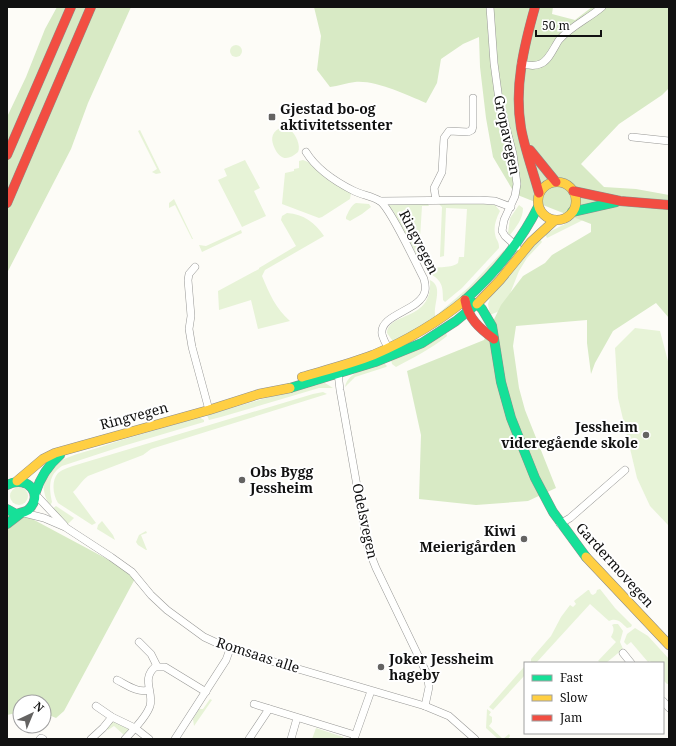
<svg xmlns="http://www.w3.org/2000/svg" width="676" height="746" font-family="'Noto Serif',serif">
	<rect width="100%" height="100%" fill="#fdfcf7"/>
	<!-- green -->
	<g fill="#e7f3d7">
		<circle cx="236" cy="51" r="6"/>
		<path d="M280,128C283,128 287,128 290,130C296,134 301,146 298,152C289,160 281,161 275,149C271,141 270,133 280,128Z"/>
		<polygon points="140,130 161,173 156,174 152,172 157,169 138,131"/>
		<polygon points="245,160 260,188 254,191 266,216 242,227 218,180 227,176 224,169"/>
		<polygon points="303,160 308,162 327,179 351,193 350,199 322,217 319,218 282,204 285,173 294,171 294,169 299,168 299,161"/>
		<polygon points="174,199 193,239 192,239 175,205 169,208 169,203"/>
		<polygon points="427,202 429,206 422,206 419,254 426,254 427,258 424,261 421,261 418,257 393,211 389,207 388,203"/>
		<path d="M356,203L369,204L371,207L362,214L350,221L346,219V217C348,213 351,205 356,203Z"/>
		<path d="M439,204H483L495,205L500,211C495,221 493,228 496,238C498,242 499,243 499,248L462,288L445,302L443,300C443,283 441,280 427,272C435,264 449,270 458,263L459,257H464L467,209L446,208L444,256L440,257L442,207Z"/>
		<path d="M519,205L523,208C523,219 516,227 510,235L508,233L510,218Z"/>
		<path d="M287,213C304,214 315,223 324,236L265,270L262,276C269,293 276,309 290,321L258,329L251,300L219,310L218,291L259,269V268L296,246L281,220L282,216Z"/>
		<polygon points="579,215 589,217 547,238 545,234 567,223"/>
		<polygon points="241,230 242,233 202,252 199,245 206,246"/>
		<polygon points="540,239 542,242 527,258 519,271 504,309 490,315 488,304 490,298"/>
		<polygon points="504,250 504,253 470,291 439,314 440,312 469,287"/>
		<path d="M430,280C445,287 431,307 436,318L396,341L392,340L387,333C389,311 433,322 430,280Z"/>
		<polygon points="635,328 660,331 669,365 669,526 650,506 637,478 618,398 615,348"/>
		<path d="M446,332L447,336C432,348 413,358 396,367L392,364L391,360Z"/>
		<path d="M384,363L387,366L386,367L355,377L345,387C348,371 370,367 384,363Z"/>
		<polygon points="322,382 325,383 333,388 319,388 221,417 209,420 207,415 214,413"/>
		<path d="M323,392L327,394L151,449L143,455L88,476C81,481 79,487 73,492L96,523L92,525L58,503C53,495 51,481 58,473C63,469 70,467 76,465L313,394Z"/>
		<path d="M199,417L204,420V422L123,446L62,466C48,475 49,487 52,502L50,506C43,495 40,479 50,469C61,457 79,454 94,449C129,437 164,428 199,417Z"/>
		<circle cx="19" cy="496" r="9"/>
		<polygon points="56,506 74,518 68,524 52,509"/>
		<polygon points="102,521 113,535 115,540 97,529 98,525"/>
		<polygon points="146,531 147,533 141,535 147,550 146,550 138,545 136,542 139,535"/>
		<path d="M600,589L615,608L632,625L631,627L627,628C622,623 617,617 609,621L590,604L536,663H531V659L551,636L561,617L570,605L573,607L576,604L574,601L588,590H589L591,594L593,595L596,593L597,590Z"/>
		<path d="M614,624H618L623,631L620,642L623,649L606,663H601L598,661L616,642L611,637C613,633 615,629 612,625Z"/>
		<polygon points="635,628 648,636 669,659 669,684 667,684 663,680 663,663 651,663 650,661 648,662 631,642 627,645 624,642 627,634"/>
		<polygon points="524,667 525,667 525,675 493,710 489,707"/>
		<polygon points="210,699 212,700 194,726 193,719 199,709 203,709"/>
		<polygon points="487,709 491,712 489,715 492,717 492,722 489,726 503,739 509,734 510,736 508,739 498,739 486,728"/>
		<polygon points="113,721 129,729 124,735 114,726 108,730 106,728"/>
		<polygon points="316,728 343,737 343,739 312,739"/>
	</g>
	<!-- forest -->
	<g fill="#d8eac5">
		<polygon points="57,7 131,7 88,103 71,149 7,273 7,117 26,77 45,29"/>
		<path d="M314,7H553L552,14L575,20L592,7H669V88L662,95L619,124L581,164L604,187L636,189L669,195V318L656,303L613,331L595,363L591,374L587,343V320L516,326L513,346L519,388L525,410L556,488L528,501L476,505L419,499L421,435L407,371L484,340L501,305L523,276L545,263L552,255L591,232V224L515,194L493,157L486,118L480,67L479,37L463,44L441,59L437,83L426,103C407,95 376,80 355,82C347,83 338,86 330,87L317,70L321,36Z"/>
		<polygon points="8,506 137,575 64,711 56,718 44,713 44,702 20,702 20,712 7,715 7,518 9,507"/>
	</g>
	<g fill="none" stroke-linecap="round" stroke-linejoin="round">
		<!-- street casing -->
		<g stroke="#979795" stroke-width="8">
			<g id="street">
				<polyline points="490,7 494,63 499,100 513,154 517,184 515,196 504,220 502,231 505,236 517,247"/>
				<path d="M521,64C528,65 534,67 540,64C549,61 554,47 559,40C571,26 588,19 602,7"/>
				<polyline points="632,137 669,141"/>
				<path d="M306,152C317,170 336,182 354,191C362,195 372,196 380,201C391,209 416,264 424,279C425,283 426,287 425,291C421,311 379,314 382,334C383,339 387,346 390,351"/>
				<polyline points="436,200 434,188 442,172 444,138 449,131 468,132 472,130 473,126 473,98"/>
				<polyline points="380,201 480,200 495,201 511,207"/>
				<polyline points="195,267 189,274 188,280 191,316 189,329 192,347 209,410"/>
				<polyline points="338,373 340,390 368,548 376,568 427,674 429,687 425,706"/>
				<polyline points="35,494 64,525"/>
				<polyline points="24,513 44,518 65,527 111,557 132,572 151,595 167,610 204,637 230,649 425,706 449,716 475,739"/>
				<polyline points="560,524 570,518 625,470"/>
				<polyline points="139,642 151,654 157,666"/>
				<polyline points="623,653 631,663"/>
				<path d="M117,680C127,685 137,693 149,690"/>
				<polyline points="663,701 669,708"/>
				<polyline points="254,704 355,735"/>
				<polyline points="96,706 112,717 135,728 149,739"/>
				<polyline points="40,739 41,738 43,739"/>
				<polyline points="91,739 103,728 112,717"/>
				<path d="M125,739C133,730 146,718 150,706C154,692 141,679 155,667H165L206,692"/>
				<polyline points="175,739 226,660 230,649"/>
				<polyline points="249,739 269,709"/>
				<polyline points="291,739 297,718"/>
				<polyline points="354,739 371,691"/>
			</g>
		</g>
		<!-- fast casing -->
		<g stroke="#8e8d8b" stroke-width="10">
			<g id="fast">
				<polyline points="572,212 616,202"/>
				<polyline points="465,300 477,304 482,309 492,326 501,382 511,418 535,478 553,512 586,557"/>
				<path d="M465,300C495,273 520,243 538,207"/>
				<polyline points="290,388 375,362 422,343 456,321 473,307"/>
				<path d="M7,485C29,474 44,496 28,510C25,512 20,513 16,514L7,509"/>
				<path d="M35,494C40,478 47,466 60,455"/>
				<polyline points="7,524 20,514"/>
			</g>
		</g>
		<!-- slow casing -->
		<g stroke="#8e8d8b" stroke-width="10">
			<g id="slow">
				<circle cx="557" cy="201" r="19"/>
				<polyline points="477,304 500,280 531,242 555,220"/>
				<path d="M302,377C326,370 350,364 373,355C406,341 437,323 465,300"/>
				<polyline points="17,481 43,459 55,453 209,410 259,394 290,388"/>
				<polyline points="586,557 669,645"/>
			</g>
		</g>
		<!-- jam casing -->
		<g stroke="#8e8d8b" stroke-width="10">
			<g id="jam">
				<path d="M535,7C524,46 514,87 521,128C525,150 533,171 539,193"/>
				<polyline points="530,150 556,182"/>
				<polyline points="7,155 71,7"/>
				<polyline points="573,191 620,201 669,205"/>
				<polyline points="7,203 91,7"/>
				<path d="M465,300C468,318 479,328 494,339"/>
			</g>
		</g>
		<!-- street -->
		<use href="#street" stroke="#fffffe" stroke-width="7"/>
		<!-- fast -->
		<use href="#fast" stroke="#16e098" stroke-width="9"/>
		<!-- slow -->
		<use href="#slow" stroke="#ffcf43" stroke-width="9"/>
		<!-- jam -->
		<use href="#jam" stroke="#f24e42" stroke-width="9"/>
	</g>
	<!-- markers -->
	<g fill="#646362" stroke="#fff" stroke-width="1.5">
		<rect x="268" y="113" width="8" height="8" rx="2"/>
		<circle cx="646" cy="435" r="4"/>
		<circle cx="242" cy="480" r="4"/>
		<circle cx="524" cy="539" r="4"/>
		<circle cx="381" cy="667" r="4"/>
	</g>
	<g text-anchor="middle" stroke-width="4" stroke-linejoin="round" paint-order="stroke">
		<!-- poi labels -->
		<g font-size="14" font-weight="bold" fill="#111" stroke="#fff" text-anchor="start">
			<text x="280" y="114">Gjestad bo-og<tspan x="280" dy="16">aktivitetssenter</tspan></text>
			<text x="638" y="432" text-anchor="end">Jessheim<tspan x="638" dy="16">videregående skole</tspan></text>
			<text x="250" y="477">Obs Bygg<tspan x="250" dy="16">Jessheim</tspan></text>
			<text x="516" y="536" text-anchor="end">Kiwi<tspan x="516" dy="16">Meierigården</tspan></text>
			<text x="389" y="664">Joker Jessheim<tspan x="389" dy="16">hageby</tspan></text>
		</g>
		<!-- street labels -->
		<g font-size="14" fill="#111" stroke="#fff">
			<text transform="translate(507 135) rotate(78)" y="5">Gropavegen</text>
			<text transform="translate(419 242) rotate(63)" y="5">Ringvegen</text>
			<text transform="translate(134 416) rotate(-15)" y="5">Ringvegen</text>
			<text transform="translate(365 521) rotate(78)" y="5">Odelsvegen</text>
			<text transform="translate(615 565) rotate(48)" y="5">Gardermovegen</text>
			<text transform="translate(258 655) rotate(18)" y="5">Romsaas alle</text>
		</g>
	</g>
	<!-- border -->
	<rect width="676" height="746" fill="none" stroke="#111111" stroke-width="16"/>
	<!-- legend -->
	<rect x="524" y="662" width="140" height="72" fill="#ffffff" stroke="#a0a0a0"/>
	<rect x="532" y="675" width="20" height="6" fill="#16e098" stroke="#a0a0a0"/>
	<text x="560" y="682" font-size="12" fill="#111111">Fast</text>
	<rect x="532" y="695" width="20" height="6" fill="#ffcf43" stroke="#a0a0a0"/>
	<text x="560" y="702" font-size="12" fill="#111111">Slow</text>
	<rect x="532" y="715" width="20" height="6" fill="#f24e42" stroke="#a0a0a0"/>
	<text x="560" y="722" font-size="12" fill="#111111">Jam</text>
	<!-- north arrow -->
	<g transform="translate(32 714) rotate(44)"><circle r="19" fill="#ffffff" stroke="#a0a0a0"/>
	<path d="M0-3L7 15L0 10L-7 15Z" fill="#646362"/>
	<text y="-6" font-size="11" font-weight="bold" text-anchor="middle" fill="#111111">N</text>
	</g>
	<!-- scale -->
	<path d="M536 30v6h65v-6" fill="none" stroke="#111111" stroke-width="2"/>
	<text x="542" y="30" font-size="12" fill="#111111" stroke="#ffffff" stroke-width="3" paint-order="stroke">50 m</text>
</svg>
